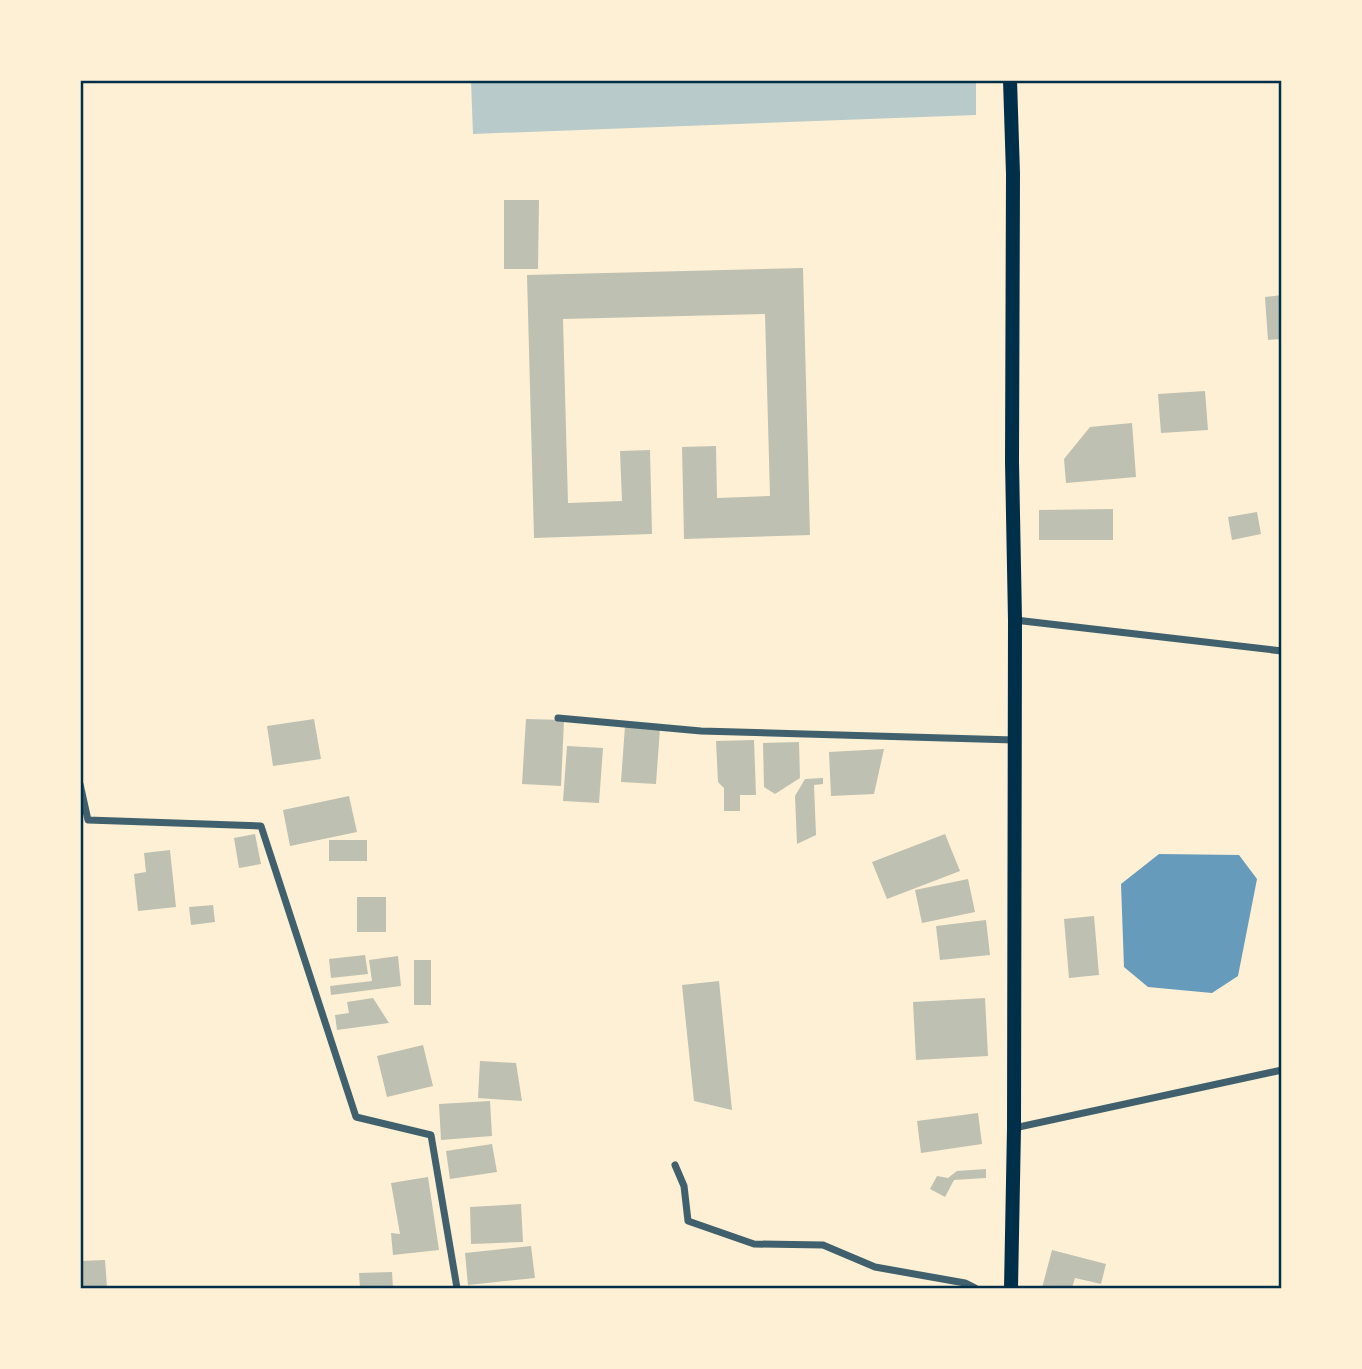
<svg xmlns="http://www.w3.org/2000/svg" width="1362" height="1369" viewBox="0 0 1362 1369" font-family="'Public Sans',sans-serif">
<style>
.green{fill:#b9caca}
.water{fill:#669bbc}
.building{fill:#bec0b2}
.lines{fill:none;stroke-linecap:round;stroke-linejoin:round}
.minor{stroke:#3f606c;stroke-width:7}
.secondary{stroke:#003049;stroke-width:14}
.neatline{fill:none;stroke:#003049;stroke-width:2.5}
</style>
<rect width="100%" height="100%" fill="#fdf0d5"/>
<polygon class="green" points="471,81 976,81 976,115 473,134"/>
<polygon class="water" points="1159,854 1239,855 1257,879 1238,976 1212,993 1148,987 1124,967 1121,884"/>
<g class="building">
<polygon points="504,200 539,200 538,269 504,269"/>
<polygon points="803,268 810,535 684,539 682,447 716,446 717,498 770,496 765,314 563,319 568,503 622,501 620,451 650,450 652,534 534,538 527,275"/>
<polygon points="1282,295 1282,339 1268,340 1265,297"/>
<polygon points="1205,391 1208,430 1161,433 1158,394"/>
<polygon points="1132,423 1136,477 1066,483 1064,459 1090,427"/>
<polygon points="1113,509 1113,540 1039,540 1039,510"/>
<polygon points="1257,512 1261,534 1232,540 1228,517"/>
<polygon points="314,719 321,759 273,766 267,726"/>
<polygon points="526,719 564,720 561,786 522,784"/>
<polygon points="625,726 660,728 656,784 621,782"/>
<polygon points="754,740 756,795 740,795 740,811 724,811 724,788 718,782 716,741"/>
<polygon points="799,742 800,778 775,794 764,787 763,743"/>
<polygon points="567,746 603,748 599,803 563,801"/>
<polygon points="884,749 874,794 831,796 829,752"/>
<polygon points="823,778 823,784 814,785 816,835 797,844 795,796 805,779"/>
<polygon points="349,796 357,832 290,846 283,810"/>
<polygon points="255,834 261,864 239,868 234,838"/>
<polygon points="945,834 960,871 887,899 872,862"/>
<rect x="329" y="840" width="38" height="21"/>
<polygon points="170,850 176,907 138,911 134,874 146,872 144,853"/>
<polygon points="968,879 975,912 922,923 915,890"/>
<rect x="357" y="897" width="29" height="35"/>
<polygon points="213,905 215,922 191,925 189,907"/>
<polygon points="1094,916 1099,975 1069,978 1064,919"/>
<polygon points="986,920 990,955 940,960 936,926"/>
<polygon points="365,955 368,974 331,978 329,959"/>
<polygon points="398,956 401,986 331,995 330,986 372,981 369,960"/>
<rect x="414" y="960" width="17" height="45"/>
<polygon points="719,981 732,1110 694,1101 682,985"/>
<polygon points="373,998 389,1023 337,1030 335,1015 349,1013 347,1002"/>
<polygon points="985,998 988,1056 916,1060 913,1002"/>
<polygon points="423,1045 433,1086 387,1097 377,1056"/>
<polygon points="480,1061 516,1063 522,1101 478,1098"/>
<polygon points="490,1101 492,1136 441,1140 439,1104"/>
<polygon points="978,1113 982,1144 921,1153 917,1121"/>
<polygon points="492,1144 497,1172 450,1179 446,1151"/>
<polygon points="986,1169 986,1178 954,1180 945,1197 930,1189 937,1176 948,1178 957,1171"/>
<polygon points="428,1177 439,1250 393,1255 391,1233 400,1234 391,1183"/>
<polygon points="521,1204 523,1242 471,1244 470,1207"/>
<polygon points="531,1246 535,1278 468,1285 465,1253"/>
<polygon points="1052,1250 1106,1264 1101,1284 1075,1278 1072,1288 1042,1288"/>
<polygon points="105,1260 107,1287 81,1288 80,1261"/>
<polygon points="392,1272 393,1288 360,1288 359,1273"/>
</g>
<g class="lines">
<g class="minor">
<polyline points="1015,620 1282,651"/>
<polyline points="558,718 701,731 1014,740"/>
<polyline points="80,784 88,820 261,826 356,1117 431,1135 457,1288"/>
<polyline points="1014,1128 1282,1070"/>
<polyline points="675,1165 684,1186 688,1221 754,1244 823,1245 875,1267 965,1283 975,1288"/>
</g>
<polyline class="secondary" points="1010,80 1013,174 1012,462 1015,620 1014,1128 1011,1288"/>
</g>
<rect width="1362" height="1369" fill="none" stroke="#fdf0d5" stroke-width="164"/>
<rect x="82" y="82" width="1198" height="1205" class="neatline"/>
</svg>
